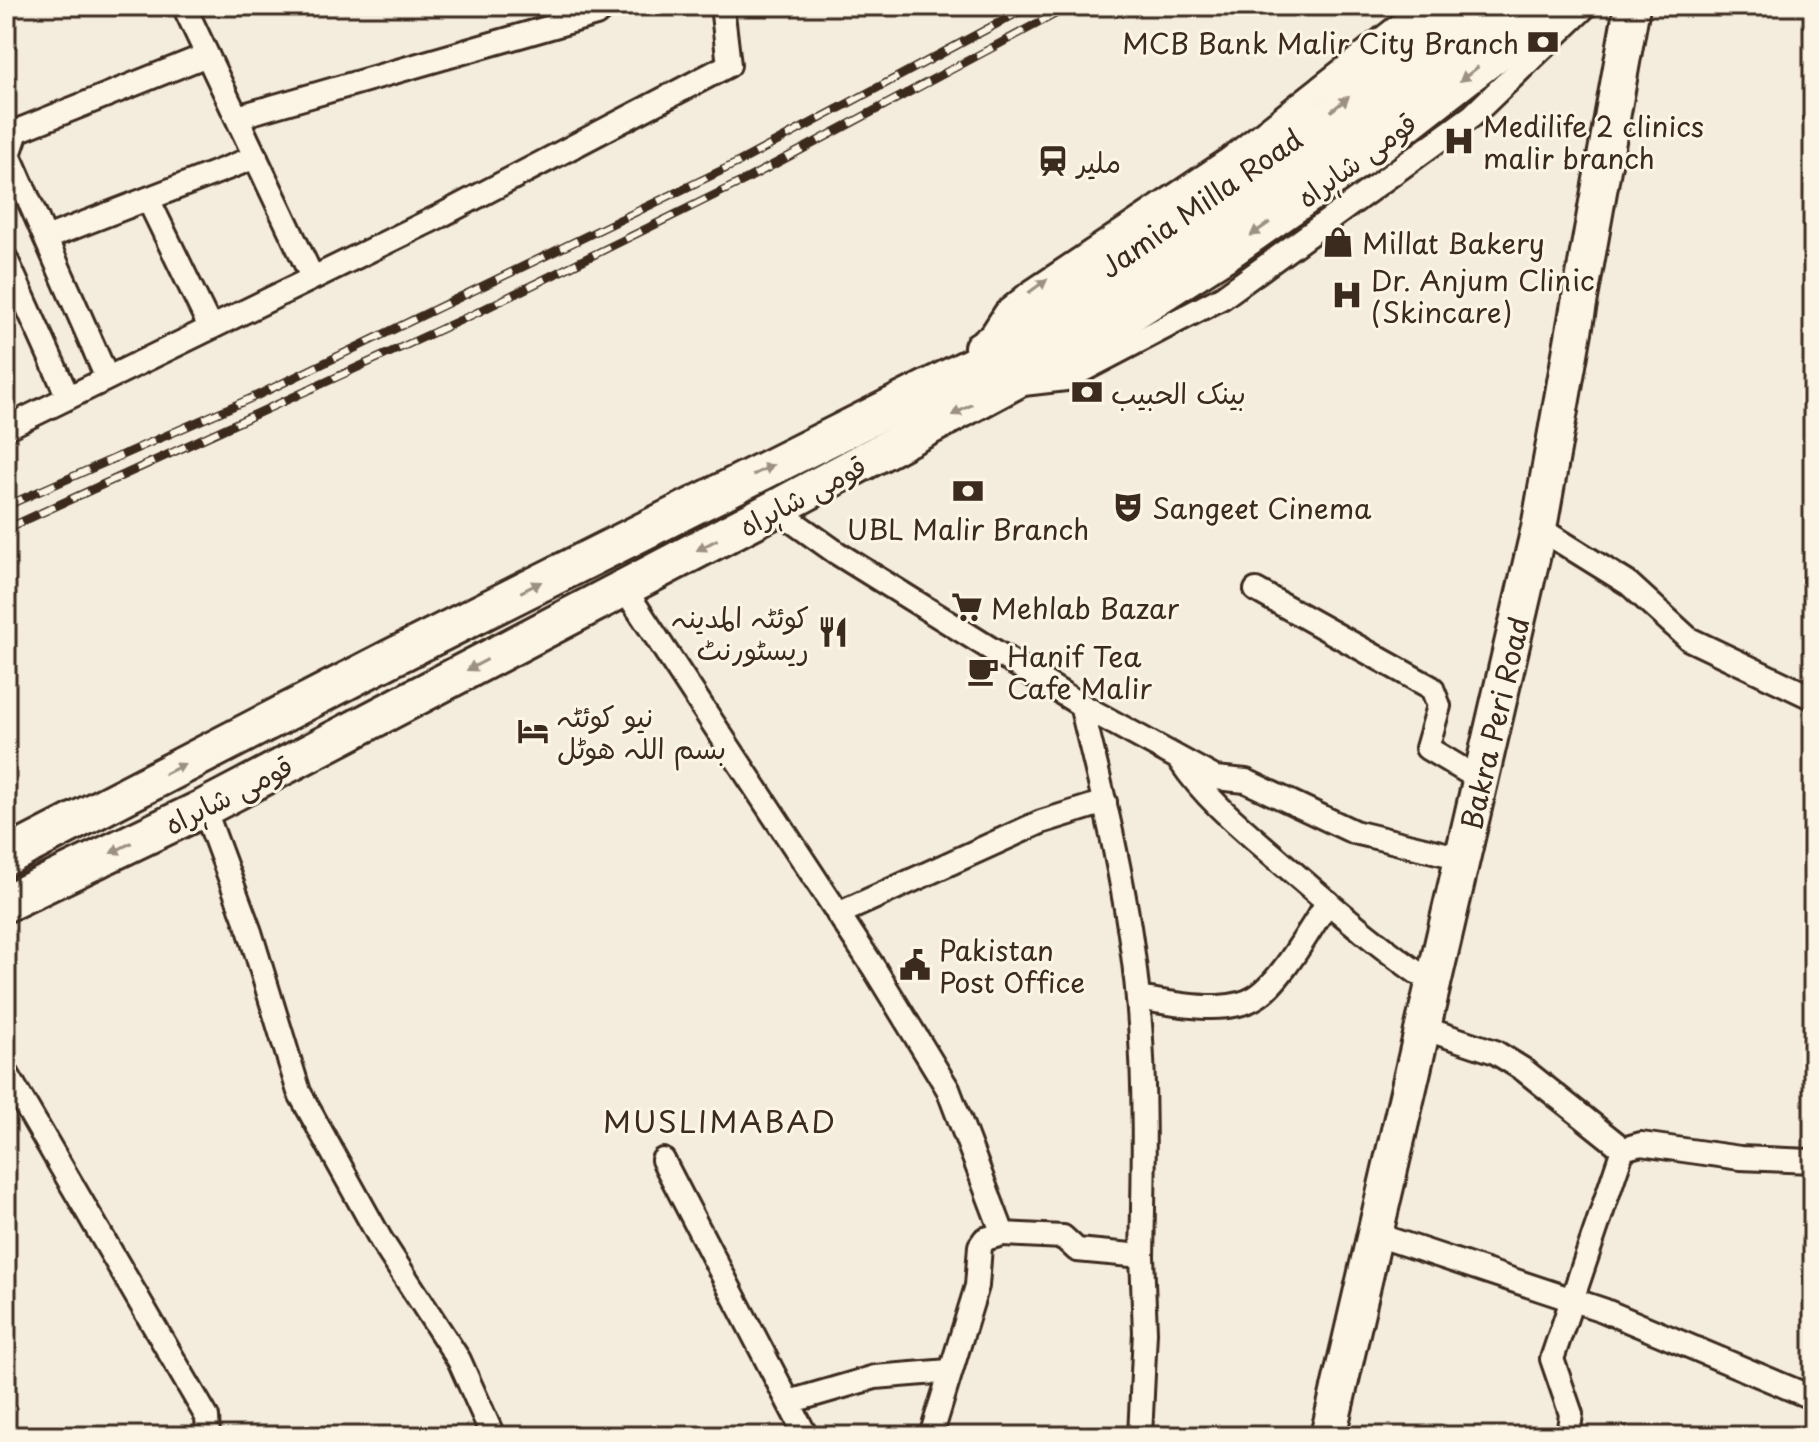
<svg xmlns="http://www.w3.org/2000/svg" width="1819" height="1442" viewBox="0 0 1819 1442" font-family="'Playpen Sans','Playpen Sans Arabic',sans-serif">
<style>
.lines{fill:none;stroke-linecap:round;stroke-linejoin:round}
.minor-casing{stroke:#3b2a1e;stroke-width:28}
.secondary-casing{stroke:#3b2a1e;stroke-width:36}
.primary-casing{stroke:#3b2a1e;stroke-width:40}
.trunk-casing{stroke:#3b2a1e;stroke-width:42}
.minor{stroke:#fcf5e5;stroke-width:22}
.secondary{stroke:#fcf5e5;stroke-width:30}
.primary{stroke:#fcf5e5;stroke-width:34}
.trunk{stroke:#fcf5e5;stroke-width:36}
.rail-casing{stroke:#3b2a1e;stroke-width:9}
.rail{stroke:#fcf5e5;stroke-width:6;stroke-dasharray:18;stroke-linecap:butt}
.oneway{fill:#9c9082}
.labels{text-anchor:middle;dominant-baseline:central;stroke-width:6;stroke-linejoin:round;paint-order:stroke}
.poi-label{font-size:28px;fill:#3b2a1e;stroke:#fcf5e5;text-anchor:start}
.street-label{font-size:28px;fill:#3b2a1e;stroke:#fcf5e5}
.neighbourhood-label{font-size:30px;letter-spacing:2px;fill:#3b2a1e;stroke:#fcf5e5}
</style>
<rect width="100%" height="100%" fill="#f4eddd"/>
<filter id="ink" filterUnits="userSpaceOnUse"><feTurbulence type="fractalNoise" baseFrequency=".0125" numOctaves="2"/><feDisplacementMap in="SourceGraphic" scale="16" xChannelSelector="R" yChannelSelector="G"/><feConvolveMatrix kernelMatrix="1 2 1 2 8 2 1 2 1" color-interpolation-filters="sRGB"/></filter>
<g filter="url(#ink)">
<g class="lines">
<defs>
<g id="minor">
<polyline points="184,6 312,277"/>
<polyline points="237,117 596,14 605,6"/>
<polyline points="148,199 210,327"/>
<polyline points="46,238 256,157"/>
<polyline points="6,259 68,397"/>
<polyline points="989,338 1006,312 1028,294 1228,160 1424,6"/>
<polyline points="107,378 9,155 17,131 207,55"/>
<polyline points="1023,384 1066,379 1223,297 1472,116 1586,6"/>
<polyline points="6,428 440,216 729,65 722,6"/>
<polyline points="1539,528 1629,584 1689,639 1809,696"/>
<path d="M624,588l250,380 74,121 55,145 60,3 14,13 65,6c2,-86 4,-171 -4,-257 -9,-100 -33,-197 -57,-294l-244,-152 -62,-44"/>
<polyline points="1256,590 1432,688 1439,706 1427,748 1481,780"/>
<polyline points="1081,705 1215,778 1246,781 1354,832 1462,858"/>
<path d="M1181,762c27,40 65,69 100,100 49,42 96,84 150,120"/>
<polyline points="204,808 250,932 299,1092 381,1240 459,1360 493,1436"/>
<polyline points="838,914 1041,822 1105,802"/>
<path d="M1138,998c32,5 88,18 118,-1 26,-16 54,-69 72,-95"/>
<polyline points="1420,1027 1495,1052 1524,1070 1623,1149"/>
<polyline points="6,1072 207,1417 208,1436"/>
<polyline points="663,1160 806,1436"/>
<polyline points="1374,1234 1603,1310 1813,1398"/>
<polyline points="789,1402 875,1377 949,1371"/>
<polyline points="931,1436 977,1286 980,1246 985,1239 1003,1234"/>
<polyline points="1140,1436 1145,1332 1142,1256"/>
<polyline points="1568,1436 1571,1414 1552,1359 1623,1149 1641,1144 1740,1158 1812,1161"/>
</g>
<g id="secondary">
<path id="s1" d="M980,347l132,-84 216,-149 133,-108"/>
</g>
<g id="primary">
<path id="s2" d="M1328,1436l211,-908 93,-522"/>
</g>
<g id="trunk">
<polyline points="6,857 391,658 1068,318 1219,225 1361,124 1511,6"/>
<polyline points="6,903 204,808 775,509 1079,346 1229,250 1373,149 1518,36 1549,6"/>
</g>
</defs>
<use href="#minor" class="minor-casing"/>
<use href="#secondary" class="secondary-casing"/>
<use href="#primary" class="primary-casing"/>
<use href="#trunk" class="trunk-casing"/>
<use href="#minor" class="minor"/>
<use href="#secondary" class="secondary"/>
<use href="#primary" class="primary"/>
<use href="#trunk" class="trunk"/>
<defs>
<g id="rail">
<polyline points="6,506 256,396 735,164 1030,6"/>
<polyline points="6,529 476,313 743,181 1070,6"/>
</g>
</defs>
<use href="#rail" class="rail-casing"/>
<use href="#rail" class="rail"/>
</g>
<defs><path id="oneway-solid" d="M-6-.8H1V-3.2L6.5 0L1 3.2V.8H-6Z" transform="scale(2)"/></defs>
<g class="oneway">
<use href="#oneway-solid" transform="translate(1469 74) rotate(142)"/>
<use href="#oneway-solid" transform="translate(1340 104) rotate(-39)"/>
<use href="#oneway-solid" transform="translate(1260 229) rotate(145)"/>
<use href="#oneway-solid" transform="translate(1038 286) rotate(-36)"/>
<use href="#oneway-solid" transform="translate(962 410) rotate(152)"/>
<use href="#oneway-solid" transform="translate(763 470) rotate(-26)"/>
<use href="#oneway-solid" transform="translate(707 545) rotate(152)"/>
<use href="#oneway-solid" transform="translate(531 587) rotate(-27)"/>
<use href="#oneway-solid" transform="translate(477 665) rotate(152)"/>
<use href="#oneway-solid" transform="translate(175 769) rotate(-27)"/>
<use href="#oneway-solid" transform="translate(121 848) rotate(154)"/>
</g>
</g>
<defs>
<symbol id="bank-bare" viewBox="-9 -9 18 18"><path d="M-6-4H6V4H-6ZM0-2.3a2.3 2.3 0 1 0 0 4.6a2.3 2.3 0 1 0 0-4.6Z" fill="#3b2a1e" stroke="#fcf5e5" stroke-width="2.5" paint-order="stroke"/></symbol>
<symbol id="hospital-bare" viewBox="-9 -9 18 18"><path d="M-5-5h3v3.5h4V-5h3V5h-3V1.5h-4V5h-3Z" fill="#3b2a1e" stroke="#fcf5e5" stroke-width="2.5" paint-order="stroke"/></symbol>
<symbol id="station-bare" viewBox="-9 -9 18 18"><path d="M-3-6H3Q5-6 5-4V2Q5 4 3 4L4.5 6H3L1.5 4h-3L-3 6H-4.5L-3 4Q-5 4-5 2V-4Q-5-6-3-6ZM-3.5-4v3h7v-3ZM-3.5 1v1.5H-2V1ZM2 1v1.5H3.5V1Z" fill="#3b2a1e" stroke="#fcf5e5" stroke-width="2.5" paint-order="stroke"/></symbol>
<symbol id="shop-bare" viewBox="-9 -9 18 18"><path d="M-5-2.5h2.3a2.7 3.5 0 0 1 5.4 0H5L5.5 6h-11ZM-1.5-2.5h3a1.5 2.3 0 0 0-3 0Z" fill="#3b2a1e" stroke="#fcf5e5" stroke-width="2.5" paint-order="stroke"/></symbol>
<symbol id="theatre-bare" viewBox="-9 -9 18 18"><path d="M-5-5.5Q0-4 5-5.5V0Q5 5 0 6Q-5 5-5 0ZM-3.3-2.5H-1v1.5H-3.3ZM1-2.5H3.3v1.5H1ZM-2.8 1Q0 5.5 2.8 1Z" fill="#3b2a1e" stroke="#fcf5e5" stroke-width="2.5" paint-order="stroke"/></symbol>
<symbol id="supermarket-bare" viewBox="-9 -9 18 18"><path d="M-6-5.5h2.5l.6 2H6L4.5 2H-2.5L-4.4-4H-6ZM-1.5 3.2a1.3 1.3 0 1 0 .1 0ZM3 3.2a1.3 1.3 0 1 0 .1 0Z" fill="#3b2a1e" stroke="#fcf5e5" stroke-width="2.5" paint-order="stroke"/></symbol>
<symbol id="restaurant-bare" viewBox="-9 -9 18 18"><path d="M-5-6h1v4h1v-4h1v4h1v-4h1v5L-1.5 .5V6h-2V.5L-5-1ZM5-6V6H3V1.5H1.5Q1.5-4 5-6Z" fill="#3b2a1e" stroke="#fcf5e5" stroke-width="2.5" paint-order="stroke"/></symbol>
<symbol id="cafe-bare" viewBox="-9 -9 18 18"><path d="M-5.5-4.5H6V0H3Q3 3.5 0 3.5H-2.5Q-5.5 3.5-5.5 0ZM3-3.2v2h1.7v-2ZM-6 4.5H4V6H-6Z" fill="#3b2a1e" stroke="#fcf5e5" stroke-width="2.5" paint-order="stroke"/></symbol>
<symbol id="hotel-bare" viewBox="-9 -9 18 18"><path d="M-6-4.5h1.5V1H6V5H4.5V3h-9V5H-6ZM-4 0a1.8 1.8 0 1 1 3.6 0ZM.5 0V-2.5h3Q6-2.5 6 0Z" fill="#3b2a1e" stroke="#fcf5e5" stroke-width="2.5" paint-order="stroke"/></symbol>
<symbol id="civic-bare" viewBox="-9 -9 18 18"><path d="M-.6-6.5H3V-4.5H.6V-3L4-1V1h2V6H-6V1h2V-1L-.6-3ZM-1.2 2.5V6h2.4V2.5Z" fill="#3b2a1e" stroke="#fcf5e5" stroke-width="2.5" paint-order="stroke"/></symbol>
</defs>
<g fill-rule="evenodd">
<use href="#bank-bare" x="1521" y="20" width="44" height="44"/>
<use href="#hospital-bare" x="1437" y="119" width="44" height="44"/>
<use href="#station-bare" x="1031" y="139" width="44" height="44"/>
<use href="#shop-bare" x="1316" y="220" width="44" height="44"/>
<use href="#hospital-bare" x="1325" y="273" width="44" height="44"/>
<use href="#bank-bare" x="1065" y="370" width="44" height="44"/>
<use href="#bank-bare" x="946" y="469" width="44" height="44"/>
<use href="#theatre-bare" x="1106" y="485" width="44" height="44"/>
<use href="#supermarket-bare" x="945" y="585" width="44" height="44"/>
<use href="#restaurant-bare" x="811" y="610" width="44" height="44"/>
<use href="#cafe-bare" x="961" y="649" width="44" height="44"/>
<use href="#hotel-bare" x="511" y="709" width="44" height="44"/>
<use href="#civic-bare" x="893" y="943" width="44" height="44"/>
</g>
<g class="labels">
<g class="poi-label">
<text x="1519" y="42" text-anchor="end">MCB Bank Malir City Branch</text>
<text x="1483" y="125">Medilife 2 clinics<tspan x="1483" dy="32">malir branch</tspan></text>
<text x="1077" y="161">ملیر</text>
<text x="1362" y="242">Millat Bakery</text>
<text x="1371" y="279">Dr. Anjum Clinic<tspan x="1371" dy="32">(Skincare)</tspan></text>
<text x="1111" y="392">بينک الحبيب</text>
<text x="1152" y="507">Sangeet Cinema</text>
<text x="968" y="528" text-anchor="middle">UBL Malir Branch</text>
<text x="991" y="607">Mehlab Bazar</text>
<text x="809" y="616" text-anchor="end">کوئٹہ المدینہ<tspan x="809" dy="32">ریسٹورنٹ</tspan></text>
<text x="1007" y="655">Hanif Tea<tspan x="1007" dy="32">Cafe Malir</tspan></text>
<text x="557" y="715">نیو کوئٹہ<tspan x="557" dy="32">بسم اللہ ھوٹل</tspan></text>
<text x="939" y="949">Pakistan<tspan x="939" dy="32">Post Office</tspan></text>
</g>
<g class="street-label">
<text transform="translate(1356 159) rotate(-36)">قومی شاہراہ</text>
<text stroke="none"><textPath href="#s1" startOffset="264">Jamia Milla Road</textPath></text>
<text transform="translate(802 495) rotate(-28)">قومی شاہراہ</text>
<text stroke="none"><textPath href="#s2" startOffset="732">Bakra Peri Road</textPath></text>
<text transform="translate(228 794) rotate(-27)">قومی شاہراہ</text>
</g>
<g class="neighbourhood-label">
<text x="720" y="1120">MUSLIMABAD</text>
</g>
</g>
<rect width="1819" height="1442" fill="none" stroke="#fcf5e5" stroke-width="32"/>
<rect x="16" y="16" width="1787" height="1410" fill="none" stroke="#3b2a1e" stroke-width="3" filter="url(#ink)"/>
</svg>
